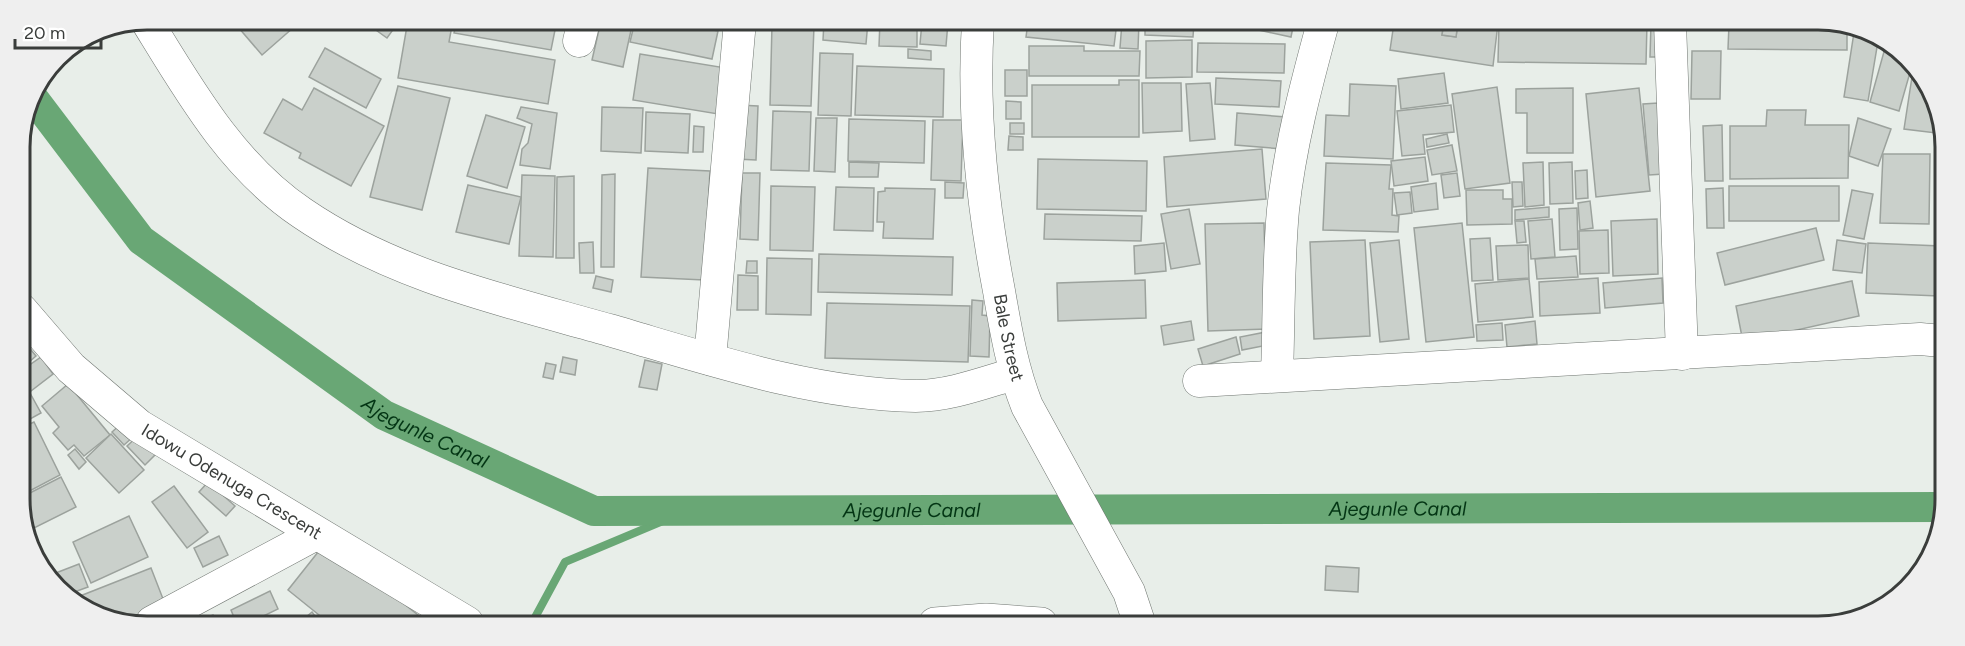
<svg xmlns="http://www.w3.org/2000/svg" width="1965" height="646" viewBox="0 0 1965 646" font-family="Figtree,sans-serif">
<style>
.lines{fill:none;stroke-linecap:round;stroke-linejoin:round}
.stream{stroke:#69a775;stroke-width:8}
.canal{stroke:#69a775;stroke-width:30}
.building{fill:#cad0cb;stroke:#9ca29d;stroke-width:1.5}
.minor-casing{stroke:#6f7570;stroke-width:33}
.tertiary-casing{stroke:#6f7570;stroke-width:34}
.minor{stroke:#fff;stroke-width:32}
.tertiary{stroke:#fff;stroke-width:33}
.labels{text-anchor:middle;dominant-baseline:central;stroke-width:6;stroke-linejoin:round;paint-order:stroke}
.street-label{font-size:18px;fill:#3a3d3b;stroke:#fff}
.water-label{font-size:20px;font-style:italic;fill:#033514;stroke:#fff}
.rim{fill:none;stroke:#3a3d3b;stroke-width:3}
</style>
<rect width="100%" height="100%" fill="#e8eee9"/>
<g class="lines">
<polyline class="stream" points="532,623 565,562 689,510"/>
<path class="canal" id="s1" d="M31,95l110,145 243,175 210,96 1347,-4"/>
</g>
<g class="building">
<polygon points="232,20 302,20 262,55"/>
<polygon points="362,20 400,20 387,38"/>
<polygon points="408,20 453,20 449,42 555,60 548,104 398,78"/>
<polygon points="457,20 529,20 556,25 551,50 454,33"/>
<polygon points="601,21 633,21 623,67 592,60"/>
<polygon points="635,21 668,21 718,31 712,59 630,42"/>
<polygon points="699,21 728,21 727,27 698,24"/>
<polygon points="824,21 868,21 866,44 823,40"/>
<polygon points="880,21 917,22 917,47 879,46"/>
<polygon points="922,22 948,22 946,46 920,44"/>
<polygon points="1028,22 1117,22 1114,46 1026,37"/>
<polygon points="1122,22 1139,22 1138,49 1120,48"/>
<polygon points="1145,22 1194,22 1193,37 1145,35"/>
<polygon points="1222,22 1294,22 1291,37"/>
<polygon points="1394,23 1444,23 1442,35 1456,37 1458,23 1498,23 1493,66 1390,50"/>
<polygon points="1444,23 1458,23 1456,37 1442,35"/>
<polygon points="1499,23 1647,23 1646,64 1498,62"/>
<polygon points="1651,23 1663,23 1662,57 1650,57"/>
<polygon points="1729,24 1847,24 1847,50 1728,49"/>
<polygon points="772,25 814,26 811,106 770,105"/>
<polygon points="1855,26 1878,41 1868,101 1844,97"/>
<polygon points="1192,40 1192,77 1146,78 1146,41"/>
<polygon points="1198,43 1285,44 1284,73 1197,72"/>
<polygon points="1029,46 1084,46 1084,51 1140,51 1139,76 1029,76"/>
<polygon points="325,48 381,79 366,108 309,77"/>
<polygon points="1885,48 1913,62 1899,111 1870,102"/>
<polygon points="908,49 931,51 931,60 908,58"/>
<polygon points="1692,51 1721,51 1720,99 1691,99"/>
<polygon points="820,53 853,54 851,116 818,115"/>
<polygon points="640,54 726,68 718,114 633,100"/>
<polygon points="1914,64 1937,111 1936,133 1904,129"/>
<polygon points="857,66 944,69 943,117 855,115"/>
<rect x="1005" y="70" width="22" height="26"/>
<polygon points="1444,73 1448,103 1401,109 1398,79"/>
<polygon points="1216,78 1281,81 1279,107 1215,104"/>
<polygon points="1119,80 1139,80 1139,137 1032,137 1032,85 1119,85"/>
<polygon points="1142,83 1181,83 1182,131 1143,133"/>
<polygon points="1210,83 1215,139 1190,141 1186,84"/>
<polygon points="1350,84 1396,86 1393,159 1324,156 1326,115 1349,116"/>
<polygon points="398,86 450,98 422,210 370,197"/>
<polygon points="1497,87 1510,183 1465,189 1452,94"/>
<polygon points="314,88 384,126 351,186 299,158 301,153 264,133 283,99 302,110"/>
<polygon points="1573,88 1573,153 1527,153 1527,113 1516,113 1516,89"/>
<polygon points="1639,88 1650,191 1596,197 1586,94"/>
<polygon points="1006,101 1021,102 1021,119 1006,119"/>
<polygon points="1658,103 1664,174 1649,175 1643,104"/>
<polygon points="738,105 758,106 756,160 736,159"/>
<polygon points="1451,105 1454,132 1423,135 1425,154 1402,156 1397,111"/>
<polygon points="521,107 557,113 550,169 520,165 522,149 528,143 532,124 517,118"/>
<polygon points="602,107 643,108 641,153 601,151"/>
<polygon points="1767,110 1806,110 1805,125 1849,125 1848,178 1730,179 1730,126 1766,126"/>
<polygon points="773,111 811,112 809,171 771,170"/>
<polygon points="646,112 690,114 688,153 645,151"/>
<polygon points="1237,113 1286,117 1283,149 1235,145"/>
<polygon points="486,115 525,127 507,188 467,176"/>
<polygon points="816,118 837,118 835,172 814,171"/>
<polygon points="1858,118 1891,129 1878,166 1849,156"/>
<polygon points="849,119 925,121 924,163 848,161"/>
<polygon points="933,120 963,120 961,181 931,180"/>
<rect x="1010" y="123" width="14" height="11"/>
<polygon points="1722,125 1723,181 1705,181 1703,126"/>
<polygon points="694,126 704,127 703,152 693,152"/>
<polygon points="1447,134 1449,143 1427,147 1426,139"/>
<polygon points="1009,136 1023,137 1023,150 1008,150"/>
<polygon points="1452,145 1457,171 1432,175 1427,150"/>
<polygon points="1262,149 1266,199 1167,207 1164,157"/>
<polygon points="1883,154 1930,154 1929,224 1880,223"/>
<polygon points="1425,157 1428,181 1394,186 1391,161"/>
<polygon points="1038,159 1147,161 1146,211 1037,209"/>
<polygon points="849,162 879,163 878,177 849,177"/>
<polygon points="1543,162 1544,205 1525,207 1523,163"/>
<polygon points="1572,162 1573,203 1550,204 1549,163"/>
<polygon points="1326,163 1391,165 1389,189 1393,189 1392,215 1399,216 1398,232 1323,230"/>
<polygon points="648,168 710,171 704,280 641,277"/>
<polygon points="1587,170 1588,198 1576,199 1575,171"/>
<polygon points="742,173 760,173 758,240 740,239"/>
<polygon points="1457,173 1460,196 1444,198 1441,175"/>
<polygon points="615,174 614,267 601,267 602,175"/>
<polygon points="522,175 555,176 553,257 519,256"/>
<polygon points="574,176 574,258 556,258 557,177"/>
<polygon points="945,182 964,183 963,198 945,198"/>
<polygon points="1512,182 1522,182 1523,206 1513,207"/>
<polygon points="1436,183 1438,209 1414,212 1411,187"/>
<polygon points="468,185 521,197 509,244 456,232"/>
<polygon points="771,186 815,187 813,251 770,250"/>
<rect x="1729" y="186" width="110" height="35"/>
<polygon points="836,187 874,188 873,231 834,230"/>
<polygon points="885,188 935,189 933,239 883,238 884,222 877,222 878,192 885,191"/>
<polygon points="1723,188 1724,228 1707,228 1706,189"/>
<polygon points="1466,190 1503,190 1503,199 1512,199 1512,224 1467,225"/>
<polygon points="1852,190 1873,194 1864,239 1843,235"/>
<polygon points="1410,192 1412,213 1397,215 1394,193"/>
<polygon points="1590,201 1593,228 1580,230 1578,203"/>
<polygon points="1549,207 1549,217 1515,220 1515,210"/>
<polygon points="1577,208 1578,249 1560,250 1559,209"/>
<polygon points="1189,209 1200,264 1171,269 1161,214"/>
<polygon points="1045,214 1142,216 1141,241 1044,239"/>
<polygon points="1552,219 1555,257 1531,259 1528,221"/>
<polygon points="1657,219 1658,274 1613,276 1611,221"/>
<polygon points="1515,221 1524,221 1526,242 1517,243"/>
<polygon points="1264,223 1267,329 1208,331 1205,224"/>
<polygon points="1462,223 1474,337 1426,342 1414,228"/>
<polygon points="1816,228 1824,260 1725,285 1717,253"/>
<polygon points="1608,230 1609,273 1580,274 1579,231"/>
<polygon points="1490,238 1493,280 1472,281 1470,239"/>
<polygon points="1365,240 1370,336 1314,339 1310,242"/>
<polygon points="1399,240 1409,339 1380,342 1370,243"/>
<polygon points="1837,240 1866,244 1862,273 1833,270"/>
<polygon points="593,242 594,273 580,273 579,243"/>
<polygon points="1164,243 1166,271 1135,274 1134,246"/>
<polygon points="1868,243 1941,246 1939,296 1866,293"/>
<polygon points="1528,245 1529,278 1498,280 1496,246"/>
<polygon points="819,254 953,257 952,295 818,292"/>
<polygon points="1576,256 1578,277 1537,279 1535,259"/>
<polygon points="767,258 812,259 811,315 766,314"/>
<polygon points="747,261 757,261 757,273 746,273"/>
<polygon points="738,275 758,276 758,310 737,310"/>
<polygon points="596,276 613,280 611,292 593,288"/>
<polygon points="1598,278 1600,313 1540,316 1539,282"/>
<polygon points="1662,278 1663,303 1605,308 1603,283"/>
<polygon points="1529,279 1533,317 1478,322 1475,284"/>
<polygon points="1145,280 1146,318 1058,321 1057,283"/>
<polygon points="1852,281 1859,316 1743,342 1736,306"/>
<polygon points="972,300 983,301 982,315 990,316 989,357 970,356"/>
<polygon points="827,303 970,306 968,362 825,358"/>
<polygon points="1191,321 1194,340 1164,345 1161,326"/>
<polygon points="1535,321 1537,344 1507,347 1505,325"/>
<polygon points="1502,323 1503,340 1477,341 1476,325"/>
<polygon points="1266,332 1268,345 1242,350 1240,337"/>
<polygon points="1236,337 1240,354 1203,366 1198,349"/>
<polygon points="21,338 36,356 21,369"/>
<polygon points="41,357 53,374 31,391 21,377 21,371"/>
<polygon points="563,357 577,360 575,375 560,372"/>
<polygon points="645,360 662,364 657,390 639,387"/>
<polygon points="546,363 556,365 553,379 543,377"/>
<polygon points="25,384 41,413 21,424 21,386"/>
<polygon points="68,384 110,435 84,456 74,445 68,450 53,433 59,427 42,406"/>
<polygon points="34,422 60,475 22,495 21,428"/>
<polygon points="122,423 134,436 124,445 112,432"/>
<polygon points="111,434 144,470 119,493 86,458"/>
<polygon points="138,436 156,454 145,465 127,446"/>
<polygon points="75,449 86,462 79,469 68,455"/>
<polygon points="61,477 76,507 26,532 22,523 22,497"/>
<polygon points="208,482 235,506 226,516 199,492"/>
<polygon points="174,486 208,532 187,548 152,502"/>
<polygon points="129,516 148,557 91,583 73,542"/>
<polygon points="219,536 228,555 203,567 194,548"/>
<polygon points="326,542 423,619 421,623 329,623 288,590"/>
<polygon points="79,564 88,587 69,594 51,583 48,576"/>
<polygon points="1326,566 1359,568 1358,592 1325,590"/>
<polygon points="151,568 165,604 119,622 114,622 75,598"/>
<polygon points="270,591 278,609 251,622 236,622 231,610"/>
<polygon points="312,612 320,623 299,623"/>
<polygon points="213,615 215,622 198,622 198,621"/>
</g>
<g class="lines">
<defs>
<g id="minor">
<path d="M146,20c43,70 86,146 156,193 92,63 201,87 307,117 100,29 202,64 307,66 33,0 67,-13 98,-22"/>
<path id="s2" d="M978,22c-6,90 4,180 21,269 7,40 13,77 28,115l102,186 11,33"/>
<polyline points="1670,23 1682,354"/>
<polyline points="579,41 584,21"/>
<polyline points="710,359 740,21"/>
<path d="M1277,375c2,-55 1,-111 6,-165 7,-64 23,-125 40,-187"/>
<polyline points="1199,381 1920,339 1942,341"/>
<polyline points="152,622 316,534"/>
</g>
<g id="tertiary">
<path id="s3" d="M21,310l50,58 68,58 328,197"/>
<polyline points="935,624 986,620 1041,624"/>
</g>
</defs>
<use href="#minor" class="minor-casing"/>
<use href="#tertiary" class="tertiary-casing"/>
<use href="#minor" class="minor"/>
<use href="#tertiary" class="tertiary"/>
</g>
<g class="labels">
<g class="street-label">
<text stroke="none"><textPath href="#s2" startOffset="318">Bale Street</textPath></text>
<text stroke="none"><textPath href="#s3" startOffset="274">Idowu Odenuga Crescent</textPath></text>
</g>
<g class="water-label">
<text stroke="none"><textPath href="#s1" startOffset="526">Ajegunle Canal</textPath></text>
<text stroke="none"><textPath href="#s1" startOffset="1516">Ajegunle Canal</textPath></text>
<text stroke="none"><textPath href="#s1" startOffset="1030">Ajegunle Canal</textPath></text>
</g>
</g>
<path d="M0 0H1965V646H0ZM147 30H1818A117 117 0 0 1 1935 147V499A117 117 0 0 1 1818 616H147A117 117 0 0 1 30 499V147A117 117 0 0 1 147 30Z" fill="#efefef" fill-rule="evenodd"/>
<path class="rim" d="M147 30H1818A117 117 0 0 1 1935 147V499A117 117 0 0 1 1818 616H147A117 117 0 0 1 30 499V147A117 117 0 0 1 147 30Z"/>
<path d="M15 39v9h86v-9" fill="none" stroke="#3a3d3b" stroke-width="3"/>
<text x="24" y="39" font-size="18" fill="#3a3d3b" stroke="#ffffff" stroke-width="4.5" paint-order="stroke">20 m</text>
</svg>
